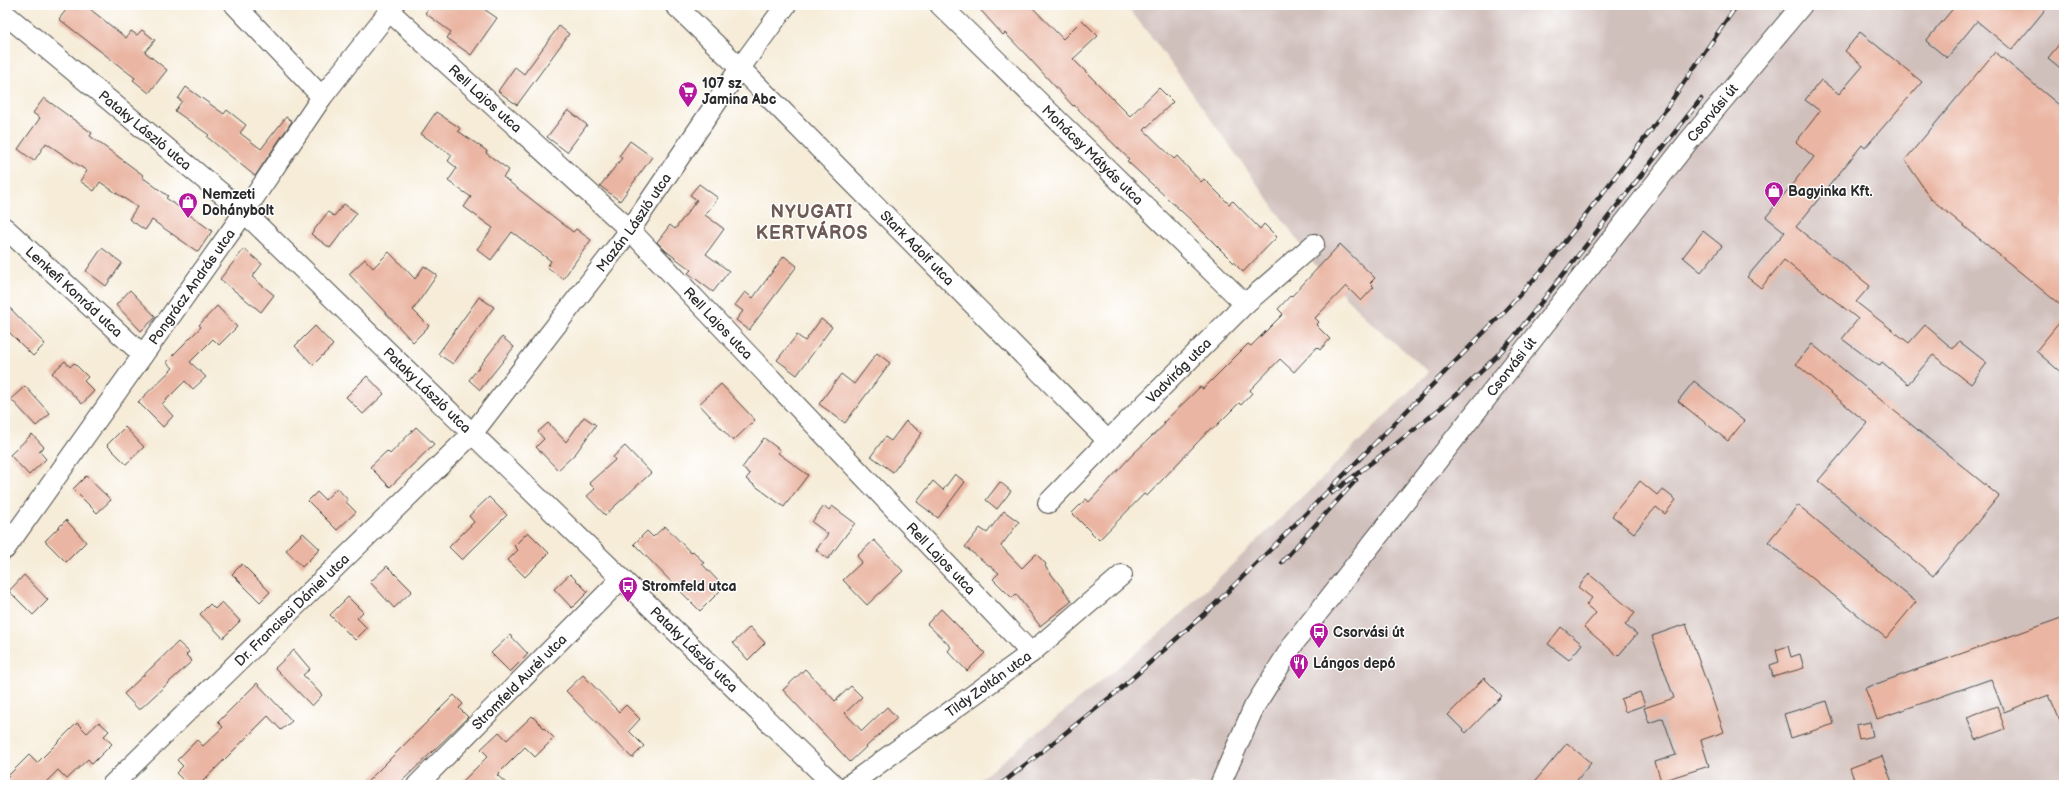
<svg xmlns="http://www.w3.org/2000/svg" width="2069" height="790" viewBox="0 0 2069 790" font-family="'Balsamiq Sans',sans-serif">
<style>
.industrial{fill:#d0c0bc}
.building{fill:#eab5a2}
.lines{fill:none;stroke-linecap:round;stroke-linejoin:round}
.minor-casing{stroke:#494845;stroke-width:22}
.minor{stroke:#fff;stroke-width:20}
.rail-casing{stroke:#2b2b2b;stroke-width:4.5}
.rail{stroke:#fff;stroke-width:3;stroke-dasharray:9;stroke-linecap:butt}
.labels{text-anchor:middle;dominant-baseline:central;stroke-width:3;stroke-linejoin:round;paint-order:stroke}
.poi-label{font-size:14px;font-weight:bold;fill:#2b2b2b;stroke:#fff;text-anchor:start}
.street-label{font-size:14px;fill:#2b2b2b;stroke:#fff}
.district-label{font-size:18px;font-weight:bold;letter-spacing:1px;fill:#6e5b55;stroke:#fff}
</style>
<rect width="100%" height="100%" fill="#fff"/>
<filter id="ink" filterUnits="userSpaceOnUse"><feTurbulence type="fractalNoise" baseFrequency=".025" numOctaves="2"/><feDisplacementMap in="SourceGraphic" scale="8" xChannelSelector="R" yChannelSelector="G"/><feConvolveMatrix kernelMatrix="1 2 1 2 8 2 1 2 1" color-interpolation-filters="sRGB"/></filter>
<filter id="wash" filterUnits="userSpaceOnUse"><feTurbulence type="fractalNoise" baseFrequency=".012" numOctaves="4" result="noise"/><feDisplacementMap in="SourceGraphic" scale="16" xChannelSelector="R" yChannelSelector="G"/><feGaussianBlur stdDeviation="0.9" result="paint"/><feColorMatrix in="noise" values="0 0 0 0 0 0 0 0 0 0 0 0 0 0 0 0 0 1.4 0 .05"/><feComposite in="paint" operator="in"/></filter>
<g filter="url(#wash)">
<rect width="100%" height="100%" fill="#f6ecd8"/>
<polygon class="industrial" points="1126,5 2064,5 2064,785 973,785 1165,629 1308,492 1429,372 1368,320 1316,266 1156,43"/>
<g id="blocks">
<g class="building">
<polygon points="70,5 85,5 126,38 131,31 137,35 142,30 155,40 145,52 167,70 149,93 133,80 135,78 59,19"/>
<polygon points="431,5 478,5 497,18 471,55 447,38 451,32 425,13"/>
<polygon points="976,5 1030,5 1063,39 1082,20 1098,36 1073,59 1130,116 1159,88 1173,102 1144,130 1174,159 1177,156 1201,182 1204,179 1229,204 1233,201 1260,229 1264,224 1277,237 1243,272 1192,221 1127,161 1129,159 1074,105 1073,106 1029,58 1005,33 1003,35"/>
<polygon points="1956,5 2049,5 2012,50 1977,21 1947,58 1926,41"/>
<polygon points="559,26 569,34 517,105 498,91 515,67 524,74"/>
<polygon points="1860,32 1922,82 1865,148 1862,145 1796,227 1870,286 1856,302 1909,343 1925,325 1953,349 1959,341 1987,363 1971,384 1933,355 1908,384 1882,362 1879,366 1842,339 1858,319 1784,260 1761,288 1747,277 1785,232 1766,217 1814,157 1796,142 1820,111 1805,100 1821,80 1839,94 1863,66 1845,51"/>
<polygon points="2064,38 2064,71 2048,58"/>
<polygon points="1995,52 2064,109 2064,308 1931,199 1905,160"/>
<polygon points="186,87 224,114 227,110 246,125 240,133 261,149 286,117 292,121 255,176 207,137 209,135 175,111 182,101 178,99"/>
<polygon points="44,98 92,133 90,136 143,175 142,177 168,196 166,198 212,231 198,252 152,220 145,230 129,219 137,207 100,182 94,191 80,181 87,171 46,143 34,161 18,149 40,118 33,113"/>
<polygon points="568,110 587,125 567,152 547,137"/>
<polygon points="436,112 460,128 458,131 487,151 486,153 509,170 503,177 573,232 576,229 591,240 563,279 547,267 551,261 512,232 491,260 477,249 493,228 464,207 471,197 448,181 457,168 448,161 452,155 421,134"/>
<polygon points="630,141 652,157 620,201 600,186 622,158 619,156"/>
<polygon points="699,184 718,198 705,215 724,229 706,254 729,271 713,292 688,273 691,270 666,251 657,242 670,225 675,229 697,200 690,195"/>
<polygon points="344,204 357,213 330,248 311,234 328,212 334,216"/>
<polygon points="1703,231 1722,246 1701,272 1683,257"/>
<polygon points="1340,244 1375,278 1370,283 1374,287 1361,301 1346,286 1315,318 1319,322 1316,325 1330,339 1320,350 1317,347 1294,372 1280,359 1250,390 1252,393 1241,405 1239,403 1213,429 1211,428 1147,496 1144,494 1099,540 1072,513 1086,499 1089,502 1133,454 1165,424 1163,423 1200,387 1203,389 1248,344 1251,346 1283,314 1278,309 1291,295 1292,296"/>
<polygon points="102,248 122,263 106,286 86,271"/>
<polygon points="244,249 262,264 252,277 274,295 261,312 220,279"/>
<polygon points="389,252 415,279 424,266 437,275 413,310 429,326 413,342 349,274 365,259 373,268"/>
<polygon points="784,256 797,266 749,330 736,320 743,311 735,305 745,292 753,298"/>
<polygon points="130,290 156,317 141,331 116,305"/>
<polygon points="479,297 494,307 453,364 438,354"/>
<polygon points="5,303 45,344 33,356 5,328"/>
<polygon points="217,306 237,327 219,345 213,339 190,362 206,377 193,389 185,381 162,404 173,416 163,427 138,402 173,368 166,362 201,327 199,325"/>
<polygon points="2064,317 2064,375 2036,351"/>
<polygon points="821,319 832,327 797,375 777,360 797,335 805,341"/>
<polygon points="315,326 333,345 313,365 295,346"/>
<polygon points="502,337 514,347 480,390 469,380"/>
<polygon points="1812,344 1999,496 1933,576 1818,481 1867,423 1796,364"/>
<polygon points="877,353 890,363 845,423 819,404 841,374 854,384"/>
<polygon points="65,361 70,367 74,363 88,377 84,381 94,391 82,404 52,373"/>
<polygon points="367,376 384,394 363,414 346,397"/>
<polygon points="1694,381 1744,421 1728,441 1678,401"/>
<polygon points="721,384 755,420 733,441 699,404"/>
<polygon points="25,386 50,414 36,426 11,399"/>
<polygon points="584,417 596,425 576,453 558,470 536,447 544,439 538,432 548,423 566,442"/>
<polygon points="906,421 922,433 893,472 871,456 885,437 891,441"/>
<polygon points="125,427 144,447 126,464 107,445"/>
<polygon points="416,427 434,444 390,487 370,467 387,451 390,454"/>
<polygon points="32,434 44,447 39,451 46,459 29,475 10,455"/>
<polygon points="764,438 780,450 778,453 808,475 784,507 746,479 750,474 742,468"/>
<polygon points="625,446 651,473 605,515 587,496 595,489 589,483 615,460 613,457"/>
<polygon points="955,474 965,482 938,518 917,502 933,481 943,490"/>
<polygon points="86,476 111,500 97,513 73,489"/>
<polygon points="1640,481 1657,495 1662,489 1676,500 1665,514 1656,507 1634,533 1612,516"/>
<polygon points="1000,482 1011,491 997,509 986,500"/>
<polygon points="337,488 348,500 346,502 356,512 337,530 308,501 317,492 325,500"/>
<polygon points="489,497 507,515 462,560 449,547 474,522 469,516"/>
<polygon points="1798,505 1916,602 1886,638 1768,542"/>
<polygon points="824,506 829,510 832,506 855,523 828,559 816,550 828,534 812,522"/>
<polygon points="1004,511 1019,522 1001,546 1022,568 1036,554 1046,564 1045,566 1072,601 1040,626 1016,594 1012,598 993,579 999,573 965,547 980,528 987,533"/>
<polygon points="66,520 86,542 66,562 45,541"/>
<polygon points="665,526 691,553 693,551 704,563 702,564 724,587 700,611 634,544 647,531 653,537"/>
<polygon points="528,532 549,553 525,577 508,560 518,550 514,546"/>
<polygon points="303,533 320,549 302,567 286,550"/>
<polygon points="874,540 903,571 867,605 843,580 862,562 857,556"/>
<polygon points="242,564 270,592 260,602 232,574"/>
<polygon points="387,566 412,591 394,608 370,582"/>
<polygon points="570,574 588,592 572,608 554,589"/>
<polygon points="1589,574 1635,613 1625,625 1637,634 1618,656 1584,627 1596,613 1586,605 1592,598 1578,587"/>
<polygon points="24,575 48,600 33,615 9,591"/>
<polygon points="348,597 363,612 357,618 367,628 355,640 330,615"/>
<polygon points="222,602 240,621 223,638 200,614 210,604 215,609"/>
<polygon points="941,609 985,653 967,671 948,651 951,647 927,624"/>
<polygon points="2064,617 2064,730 2049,695 2004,712 1991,679 1877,719 1865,688"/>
<polygon points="1686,624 1724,732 1701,740 1709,766 1661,781 1655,762 1676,755 1663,718 1649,723 1644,708 1674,698 1652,636"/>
<polygon points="750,627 765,643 748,660 733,643"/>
<polygon points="1561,627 1582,644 1569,660 1548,644"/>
<polygon points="510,635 528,654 510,672 491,653"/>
<polygon points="178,642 189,652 186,655 192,661 139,710 124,694"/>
<polygon points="1788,646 1791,657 1800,654 1804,668 1773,677 1770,665 1779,662 1776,650"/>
<polygon points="294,650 310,669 303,675 322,695 312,706 275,668"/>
<polygon points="805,669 835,701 851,686 862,697 845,713 862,731 887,707 897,718 850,762 783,690"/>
<polygon points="583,675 619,712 626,705 640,719 629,731 644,746 632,758 566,691"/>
<polygon points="1484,678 1502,696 1466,733 1448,715"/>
<polygon points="257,683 292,721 281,730 268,716 199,785 188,785 176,773 183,766 177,760 197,740 203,746 223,727 218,722"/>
<polygon points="1640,692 1645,705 1625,712 1621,699"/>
<polygon points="454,695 463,704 459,708 468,717 398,785 364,785"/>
<polygon points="1827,701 1834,724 1791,738 1784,714"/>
<polygon points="1997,706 2005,729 1976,740 1967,717"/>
<polygon points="532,716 554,738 535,757 525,747 497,775 508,785 459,785 488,756 481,749 499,732 507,740"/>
<polygon points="99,722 109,731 104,736 112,744 92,764 88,759 67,779 58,770 43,785 5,785 5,779 29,755 37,763 77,723 87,733"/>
<polygon points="1870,722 1873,736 1859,739 1856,725"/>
<polygon points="1567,743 1591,763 1573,785 1532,785"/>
<polygon points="1882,756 1893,785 1856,785 1850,768"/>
</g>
</g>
</g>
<g filter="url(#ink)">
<use href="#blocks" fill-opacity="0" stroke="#494845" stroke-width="1"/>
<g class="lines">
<defs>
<g id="minor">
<polyline points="235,5 322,97"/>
<path id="s1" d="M675,5l65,63 368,373"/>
<path id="s2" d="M940,5l305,299"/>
<path id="s3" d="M389,11l241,219 401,423"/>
<path id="s4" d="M5,14l239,198 590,573"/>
<path id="s5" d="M5,228l138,127"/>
<path id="s6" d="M1048,503l60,-62 137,-137 69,-60"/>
<path id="s7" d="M5,549l229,-322 88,-130 72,-92"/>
<path id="s8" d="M112,785l360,-351 158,-204 110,-162 46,-63"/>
<path id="s9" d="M417,785l204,-206"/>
<path id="s10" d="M849,785l182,-132 91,-78"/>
<path id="s11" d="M1220,785l34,-78 40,-64 393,-500 115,-138"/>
</g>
</defs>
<use href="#minor" class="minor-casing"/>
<use href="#minor" class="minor"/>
<defs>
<g id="rail">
<path d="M1332,493c64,-50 128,-94 182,-156l187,-238"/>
<polyline points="1282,562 1356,480"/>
<polyline points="1000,785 1118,691 1212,607 1273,547 1500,316 1546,266 1652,129 1737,5"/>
</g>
</defs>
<use href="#rail" class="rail-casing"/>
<use href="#rail" class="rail"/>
</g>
</g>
<defs>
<symbol id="supermarket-pin" viewBox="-11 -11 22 30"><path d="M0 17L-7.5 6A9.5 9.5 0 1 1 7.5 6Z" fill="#b5179e" stroke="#fff"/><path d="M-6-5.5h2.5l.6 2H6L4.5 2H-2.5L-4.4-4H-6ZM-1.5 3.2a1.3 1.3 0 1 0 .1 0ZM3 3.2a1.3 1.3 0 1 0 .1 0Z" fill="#fff"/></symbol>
<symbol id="shop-pin" viewBox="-11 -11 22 30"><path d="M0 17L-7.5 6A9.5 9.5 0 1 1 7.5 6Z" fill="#b5179e" stroke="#fff"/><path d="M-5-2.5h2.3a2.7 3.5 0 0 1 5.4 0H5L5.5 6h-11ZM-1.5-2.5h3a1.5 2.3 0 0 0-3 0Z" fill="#fff"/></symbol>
<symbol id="bus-pin" viewBox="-11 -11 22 30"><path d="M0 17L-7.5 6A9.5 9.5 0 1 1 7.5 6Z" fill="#b5179e" stroke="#fff"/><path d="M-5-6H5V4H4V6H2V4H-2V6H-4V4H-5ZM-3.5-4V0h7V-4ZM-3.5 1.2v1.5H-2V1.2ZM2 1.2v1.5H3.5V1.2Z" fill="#fff"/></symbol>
<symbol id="restaurant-pin" viewBox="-11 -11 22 30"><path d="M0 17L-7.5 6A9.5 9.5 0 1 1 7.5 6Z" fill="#b5179e" stroke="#fff"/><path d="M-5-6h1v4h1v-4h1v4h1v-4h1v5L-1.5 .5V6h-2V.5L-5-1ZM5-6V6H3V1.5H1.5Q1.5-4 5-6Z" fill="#fff"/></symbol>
</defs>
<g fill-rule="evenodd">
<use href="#supermarket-pin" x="677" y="80" width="22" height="30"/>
<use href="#shop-pin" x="1763" y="180" width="22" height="30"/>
<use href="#shop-pin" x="177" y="191" width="22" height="30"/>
<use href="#bus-pin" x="617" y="575" width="22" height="30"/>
<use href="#bus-pin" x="1308" y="621" width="22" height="30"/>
<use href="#restaurant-pin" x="1288" y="652" width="22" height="30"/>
</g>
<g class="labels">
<g class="poi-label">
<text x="702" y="83">107 sz<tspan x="702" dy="16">Jamina Abc</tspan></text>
<text x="1788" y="191">Bagyinka Kft.</text>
<text x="202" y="194">Nemzeti<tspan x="202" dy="16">Dohánybolt</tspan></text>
<text x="642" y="586">Stromfeld utca</text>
<text x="1333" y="632">Csorvási út</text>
<text x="1313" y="663">Lángos depó</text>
</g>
<g class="street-label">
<text stroke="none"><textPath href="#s3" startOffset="130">Rell Lajos utca</textPath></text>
<text stroke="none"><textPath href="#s11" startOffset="836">Csorvási út</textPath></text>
<text stroke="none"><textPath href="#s4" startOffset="182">Pataky László utca</textPath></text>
<text stroke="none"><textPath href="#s2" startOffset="214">Mohácsy Mátyás utca</textPath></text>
<text stroke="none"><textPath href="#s8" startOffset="769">Mazán László utca</textPath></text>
<text stroke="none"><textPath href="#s1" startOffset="343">Stark Adolf utca</textPath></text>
<text stroke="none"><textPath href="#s7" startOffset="322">Pongrácz András utca</textPath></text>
<text stroke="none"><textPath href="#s5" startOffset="94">Lenkefi Konrád utca</textPath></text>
<text stroke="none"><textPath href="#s3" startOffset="454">Rell Lajos utca</textPath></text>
<text stroke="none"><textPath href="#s11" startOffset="512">Csorvási út</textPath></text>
<text stroke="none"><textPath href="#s6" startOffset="186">Vadvirág utca</textPath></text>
<text stroke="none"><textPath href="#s4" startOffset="566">Pataky László utca</textPath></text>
<text stroke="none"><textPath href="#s3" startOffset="778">Rell Lajos utca</textPath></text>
<text stroke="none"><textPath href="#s8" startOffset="251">Dr. Francisci Dániel utca</textPath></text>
<text stroke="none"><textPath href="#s4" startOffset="938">Pataky László utca</textPath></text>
<text stroke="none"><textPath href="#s9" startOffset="145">Stromfeld Aurél utca</textPath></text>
<text stroke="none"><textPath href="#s10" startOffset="172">Tildy Zoltán utca</textPath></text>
</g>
<g class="district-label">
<text x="812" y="212">NYUGATI<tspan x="812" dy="21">KERTVÁROS</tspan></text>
</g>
</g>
<rect width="2069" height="790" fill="none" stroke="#fff" stroke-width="20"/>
</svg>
